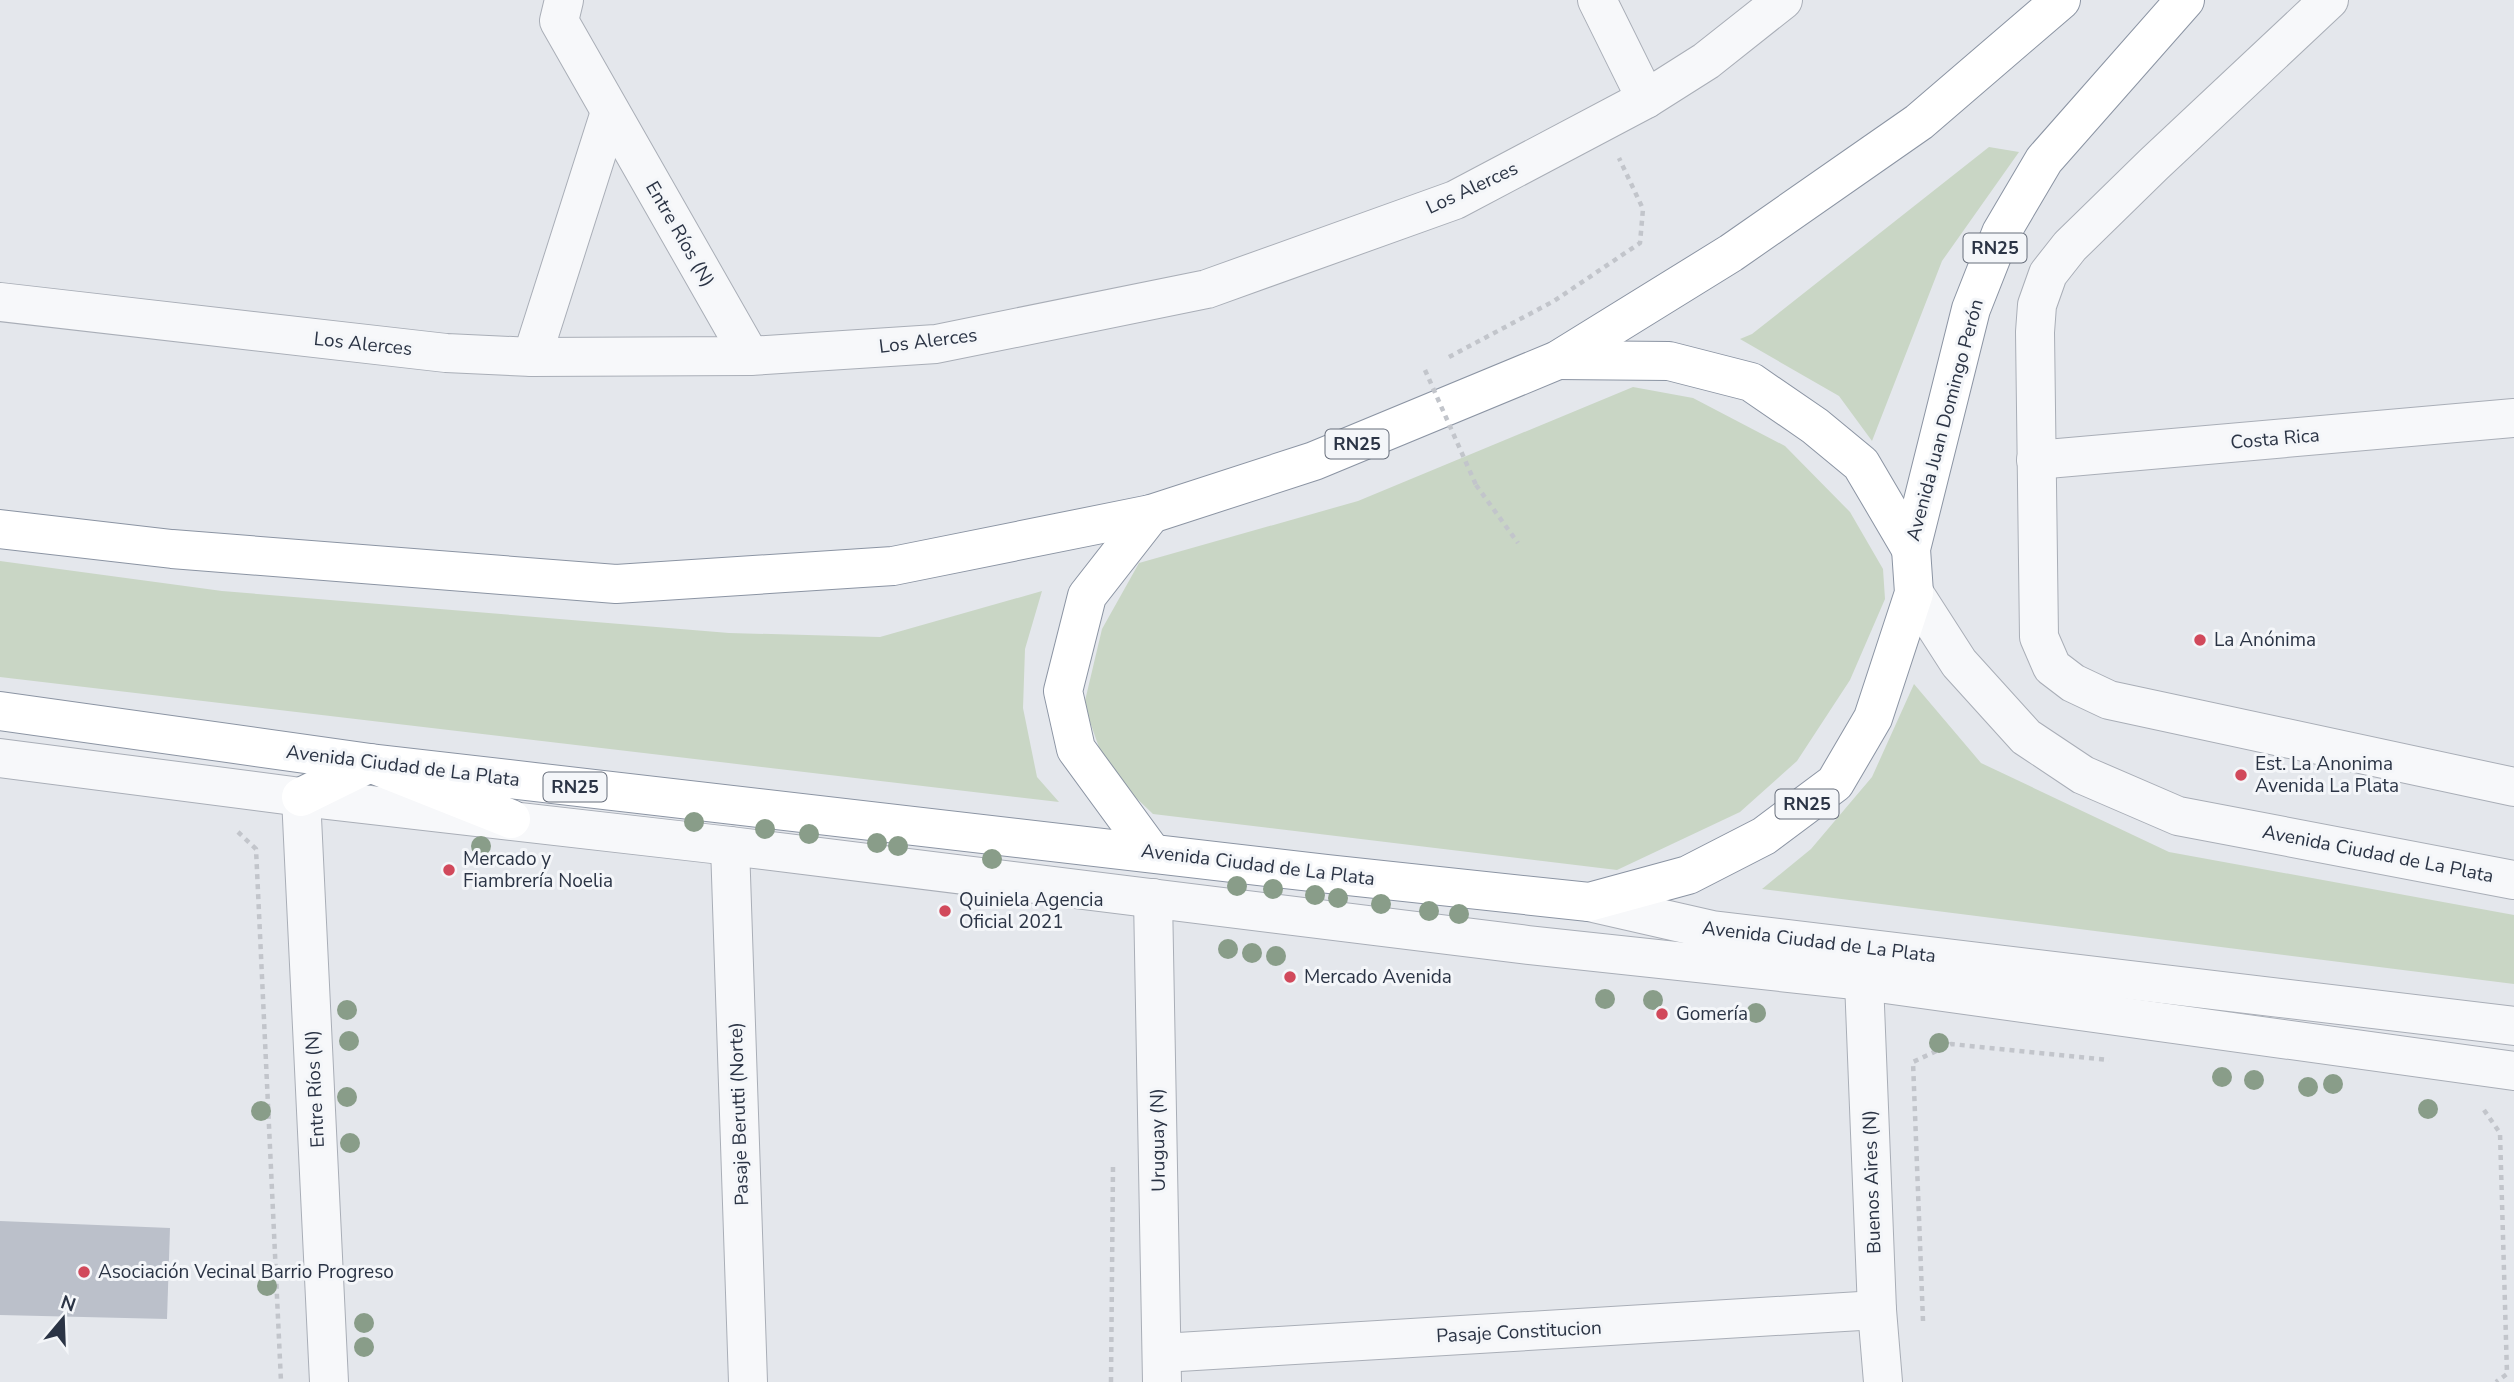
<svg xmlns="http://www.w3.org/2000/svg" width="2514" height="1382" viewBox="0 0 2514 1382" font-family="'Nunito Sans',sans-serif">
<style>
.green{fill:#c9d6c5}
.building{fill:#bbc0ca}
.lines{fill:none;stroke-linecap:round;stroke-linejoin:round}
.minor-casing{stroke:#a9aeb7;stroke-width:40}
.highway-casing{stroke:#8b94a3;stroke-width:40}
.path{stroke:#c2c5cb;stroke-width:4.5;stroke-dasharray:5 5;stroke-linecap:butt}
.minor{stroke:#f7f8fa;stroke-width:38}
.highway{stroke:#fff;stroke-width:38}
.path-bridge{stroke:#c2c5cb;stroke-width:4.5;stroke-dasharray:5 5;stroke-linecap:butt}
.tree{fill:#899d89}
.poi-dot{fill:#d1495b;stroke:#f4f6f9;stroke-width:2.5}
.labels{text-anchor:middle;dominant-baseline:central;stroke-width:6;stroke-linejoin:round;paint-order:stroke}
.shield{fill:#f4f6f9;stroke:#676e7b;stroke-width:2}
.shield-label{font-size:18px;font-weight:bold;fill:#2b3445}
.street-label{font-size:19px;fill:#2b3445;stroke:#f4f6f9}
.poi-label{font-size:19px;fill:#2b3445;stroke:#f4f6f9;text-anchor:start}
</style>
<rect width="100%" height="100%" fill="#e4e7ec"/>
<g class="green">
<polygon points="1989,147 2019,152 1942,261 1872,441 1839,396 1740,339 1752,334"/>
<polygon points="1633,387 1693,398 1785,446 1850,512 1883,569 1885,599 1850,680 1797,761 1740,812 1617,870 1153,814 1107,770 1084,705 1102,629 1139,563 1358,501"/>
<polygon points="0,561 222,591 729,633 880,637 1042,591 1025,649 1023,708 1037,777 1059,802 0,677"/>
<polygon points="1914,684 1981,763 2169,852 2514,915 2514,984 1762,889 1811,849 1872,777"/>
</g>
<polygon class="building" points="0,1221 170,1228 167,1319 0,1315"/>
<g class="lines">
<defs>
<g id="minor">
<polyline points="564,0 559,21 750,356"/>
<polyline points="1597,0 1646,99"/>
<polyline points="2329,0 2154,164 2070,246 2048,274 2037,305 2035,332 2039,637 2052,667 2073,683 2109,700 2514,787"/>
<polyline points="0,302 446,353 532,357 750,356 936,344 1207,289 1455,200 1646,99 1706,61 1783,0"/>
<polyline points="532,357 610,112"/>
<polyline points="2036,460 2514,418"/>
<polyline points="1914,593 1959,663 2026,737 2083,775 2178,816 2514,880"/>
<polyline points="0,758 301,797 730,846 1528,945 1864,981 2514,1071"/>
<polyline points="301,797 329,1382"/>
<polyline points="730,846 748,1382"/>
<polyline points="1153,898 1162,1382"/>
<polyline points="1589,902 1712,930 2514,1026"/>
<polyline points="1864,981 1877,1310 1883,1382"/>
<polyline points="1162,1353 1877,1310"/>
</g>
<g id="highway">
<polyline points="1558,360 1669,361 1751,382 1815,426 1861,464 1911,549"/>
<polyline points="1151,514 1087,596 1063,691 1076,749 1152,853"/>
<polyline points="0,529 172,549 616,584 893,566 1151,514 1314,461 1558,360 1731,253 1919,122 2061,0"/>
<polyline points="0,711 370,763 1328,874 1589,902 1688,875 1764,836 1835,783 1873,718 1914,593 1911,549 1971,309 2001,233 2044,160 2185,0"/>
<polyline points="301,797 370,763 511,819"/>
</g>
</defs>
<use href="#minor" class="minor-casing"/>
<use href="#highway" class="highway-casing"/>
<g class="path">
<polyline points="1449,357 1554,301 1640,243 1643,209 1619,158"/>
<polyline points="1476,485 1518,543"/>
<polyline points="238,832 256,849 281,1382"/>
<polyline points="2484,1110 2500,1133 2507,1374 2496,1382"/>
<polyline points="1923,1321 1913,1062 1951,1044 2109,1060"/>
<polyline points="1111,1382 1113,1166"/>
</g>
<use href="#minor" class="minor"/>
<use href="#highway" class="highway"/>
<polyline class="path-bridge" points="1425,370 1476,485"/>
</g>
<g class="tree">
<circle cx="694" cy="822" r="10"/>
<circle cx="765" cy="829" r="10"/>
<circle cx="809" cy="834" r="10"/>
<circle cx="877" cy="843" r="10"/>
<circle cx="481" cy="846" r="10"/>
<circle cx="898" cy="846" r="10"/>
<circle cx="992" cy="859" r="10"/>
<circle cx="1237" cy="886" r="10"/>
<circle cx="1273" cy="889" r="10"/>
<circle cx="1315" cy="895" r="10"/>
<circle cx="1338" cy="898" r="10"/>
<circle cx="1381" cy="904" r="10"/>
<circle cx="1429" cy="911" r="10"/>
<circle cx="1459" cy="914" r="10"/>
<circle cx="1228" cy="949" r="10"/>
<circle cx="1252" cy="953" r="10"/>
<circle cx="1276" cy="956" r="10"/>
<circle cx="1605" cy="999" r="10"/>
<circle cx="1653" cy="1000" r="10"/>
<circle cx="347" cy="1010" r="10"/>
<circle cx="1756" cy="1013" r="10"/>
<circle cx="349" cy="1041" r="10"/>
<circle cx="1939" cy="1043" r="10"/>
<circle cx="2222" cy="1077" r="10"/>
<circle cx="2254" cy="1080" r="10"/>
<circle cx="2333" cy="1084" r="10"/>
<circle cx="2308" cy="1087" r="10"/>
<circle cx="347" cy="1097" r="10"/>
<circle cx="2428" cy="1109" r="10"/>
<circle cx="261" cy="1111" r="10"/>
<circle cx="350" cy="1143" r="10"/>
<circle cx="267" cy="1286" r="10"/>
<circle cx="364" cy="1323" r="10"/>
<circle cx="364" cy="1347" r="10"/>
</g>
<g class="poi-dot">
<circle cx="2200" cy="640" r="7"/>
<circle cx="2241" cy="775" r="7"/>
<circle cx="449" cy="870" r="7"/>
<circle cx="945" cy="911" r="7"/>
<circle cx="1290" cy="977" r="7"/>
<circle cx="1662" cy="1014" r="7"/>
<circle cx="84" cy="1272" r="7"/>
</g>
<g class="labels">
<g class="shield">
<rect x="1963.5" y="233.5" width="63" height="29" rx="5"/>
<rect x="1325.5" y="429.5" width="63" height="29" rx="5"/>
<rect x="543.5" y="772.5" width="63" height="29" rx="5"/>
<rect x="1775.5" y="789.5" width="63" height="29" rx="5"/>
</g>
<g class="shield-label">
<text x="1995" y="248">RN25</text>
<text x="1357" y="444">RN25</text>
<text x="575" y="787">RN25</text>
<text x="1807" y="804">RN25</text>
</g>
<g class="street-label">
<text transform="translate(1472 188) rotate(-25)">Los Alerces</text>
<text transform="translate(680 234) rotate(60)">Entre Ríos (N)</text>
<text transform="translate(928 341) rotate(-7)">Los Alerces</text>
<text transform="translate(363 344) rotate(6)">Los Alerces</text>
<text transform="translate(1945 420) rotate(-75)">Avenida Juan Domingo Perón</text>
<text transform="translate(2275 439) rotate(-5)">Costa Rica</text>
<text transform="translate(403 766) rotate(7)">Avenida Ciudad de La Plata</text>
<text transform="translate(2378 854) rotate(11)">Avenida Ciudad de La Plata</text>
<text transform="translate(1258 865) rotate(7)">Avenida Ciudad de La Plata</text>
<text transform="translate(1819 942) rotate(7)">Avenida Ciudad de La Plata</text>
<text transform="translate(315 1089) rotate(-93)">Entre Ríos (N)</text>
<text transform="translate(739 1114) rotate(-92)">Pasaje Berutti (Norte)</text>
<text transform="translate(1158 1140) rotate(-91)">Uruguay (N)</text>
<text transform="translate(1872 1182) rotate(-92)">Buenos Aires (N)</text>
<text transform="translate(1519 1332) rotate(-3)">Pasaje Constitucion</text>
</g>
<g class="poi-label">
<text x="2214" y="640">La Anónima</text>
<text x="2255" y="764">Est. La Anonima<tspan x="2255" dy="22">Avenida La Plata</tspan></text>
<text x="463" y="859">Mercado y<tspan x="463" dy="22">Fiambrería Noelia</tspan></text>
<text x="959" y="900">Quiniela Agencia<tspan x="959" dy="22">Oficial 2021</tspan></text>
<text x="1304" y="977">Mercado Avenida</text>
<text x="1676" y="1014">Gomería</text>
<text x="98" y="1272">Asociación Vecinal Barrio Progreso</text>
</g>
</g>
<g transform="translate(63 1319) rotate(19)" stroke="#f4f6f9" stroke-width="5" paint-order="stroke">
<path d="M0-5L12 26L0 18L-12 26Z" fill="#2b3445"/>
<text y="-10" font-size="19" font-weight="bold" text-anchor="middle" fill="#2b3445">N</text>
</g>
</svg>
